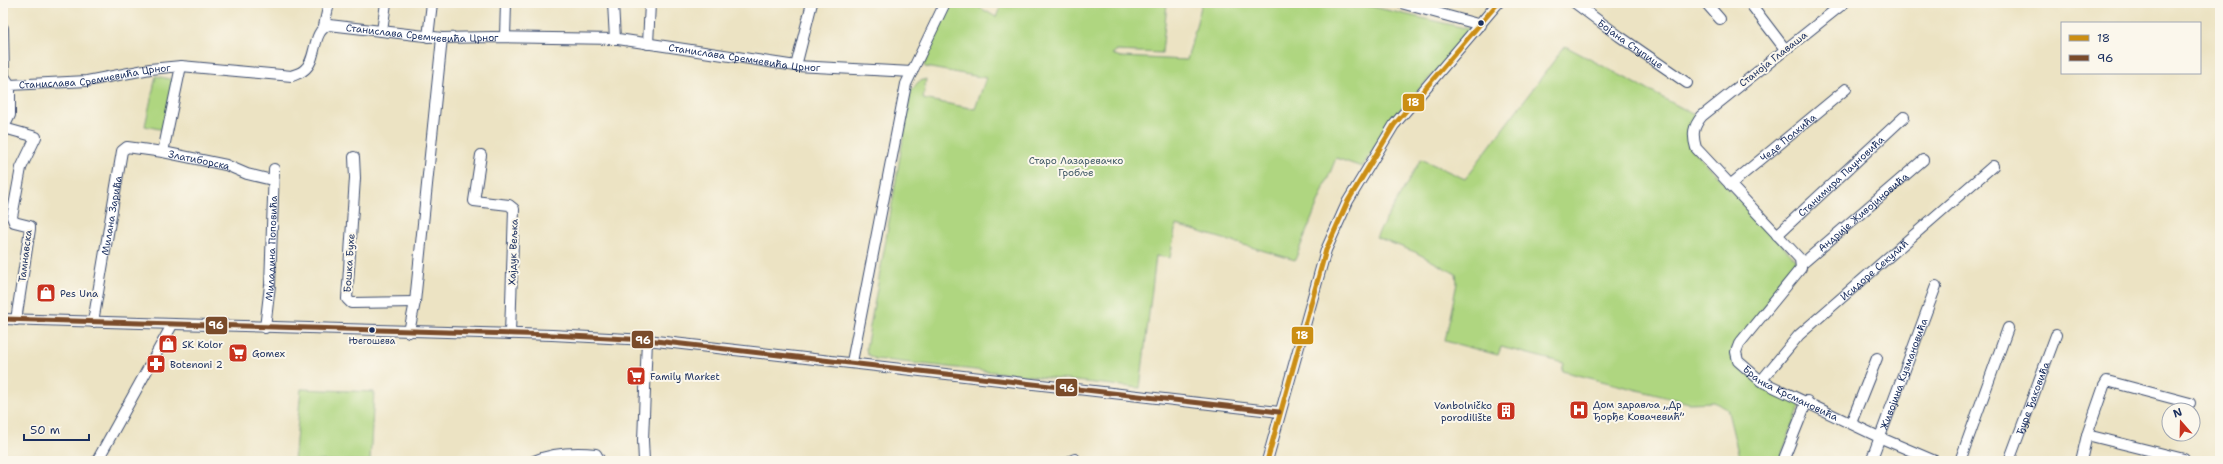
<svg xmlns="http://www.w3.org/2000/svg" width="2223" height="464" viewBox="0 0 2223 464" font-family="'Shantell Sans',sans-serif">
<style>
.green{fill:#afd680;stroke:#65826f}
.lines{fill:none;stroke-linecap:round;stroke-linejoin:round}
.minor-casing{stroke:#3a4a6d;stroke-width:12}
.minor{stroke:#fff;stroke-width:10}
.bus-1-casing{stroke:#fbf7ec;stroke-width:8}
.bus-2-casing{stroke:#fbf7ec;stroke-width:8}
.bus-1{stroke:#cb8e13;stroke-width:5}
.bus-2{stroke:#7a4b2a;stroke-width:5}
.bus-dot{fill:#1b2f5e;stroke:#fbf7ec;stroke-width:1.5}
.labels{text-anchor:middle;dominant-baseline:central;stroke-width:4;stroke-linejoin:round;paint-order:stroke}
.bus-label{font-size:9px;fill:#1b2f5e;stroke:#fbf7ec}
.street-label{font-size:10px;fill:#1b2f5e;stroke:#fbf7ec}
.park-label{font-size:10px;fill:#405966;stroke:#fbf7ec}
.poi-label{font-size:10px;fill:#1b2f5e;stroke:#fbf7ec;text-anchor:start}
.line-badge{stroke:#fbf7ec;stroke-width:1.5}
.badge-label{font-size:11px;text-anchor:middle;font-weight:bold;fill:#fff}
</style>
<rect width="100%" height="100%" fill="#fbf7ec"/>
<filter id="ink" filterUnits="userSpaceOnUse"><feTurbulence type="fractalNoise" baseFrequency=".025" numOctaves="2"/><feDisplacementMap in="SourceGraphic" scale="8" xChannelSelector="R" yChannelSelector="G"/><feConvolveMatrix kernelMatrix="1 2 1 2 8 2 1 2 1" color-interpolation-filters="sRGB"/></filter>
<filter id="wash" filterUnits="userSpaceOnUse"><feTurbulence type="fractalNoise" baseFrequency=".012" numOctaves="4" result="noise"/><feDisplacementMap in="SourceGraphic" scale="16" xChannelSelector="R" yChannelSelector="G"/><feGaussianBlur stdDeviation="0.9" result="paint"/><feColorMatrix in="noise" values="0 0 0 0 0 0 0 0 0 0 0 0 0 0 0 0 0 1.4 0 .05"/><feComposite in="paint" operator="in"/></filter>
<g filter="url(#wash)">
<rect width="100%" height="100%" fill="#ece3c3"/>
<g class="green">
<polygon points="952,3 972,3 996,17 1002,3 1161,3 1167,4 1162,53 1116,51 1112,54 1121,57 1187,60 1202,3 1356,3 1474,30 1397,113 1362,167 1336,158 1295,260 1176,225 1170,258 1156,256 1140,388 875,359 867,354 866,348 885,245 911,91 918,82 926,79 923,99 975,109 986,78 925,67 924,65 943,18"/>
<path d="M1565,46l132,70c-9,11 -10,18 -6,32l104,111 1,9 -62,77c-1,3 -4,8 -3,12 4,17 56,37 71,44l-23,60h-39l-13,-53 -13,-6 -25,1 -127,-32 2,-8 -63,-16 -3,8 -53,-14 12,-58 -1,-9 -41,-22 -39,-15 45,-78 44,20z"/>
<polygon points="156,76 174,80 164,130 145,126"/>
<polygon points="301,389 374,392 370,461 294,461"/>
</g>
</g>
<g filter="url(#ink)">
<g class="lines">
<defs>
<g id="minor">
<polyline points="613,3 615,39"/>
<polyline points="1401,3 1481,25"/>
<path id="s1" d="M1575,3l44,33 68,47"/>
<polyline points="1706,3 1720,19"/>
<polyline points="1750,3 1785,49"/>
<path id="s2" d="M1844,3l-142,113c-9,11 -10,18 -6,32l104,111 1,9 -62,76 -3,8 2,9 23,20 120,57 54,23"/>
<polyline points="324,26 329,3"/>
<polyline points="3,28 4,76 10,85"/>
<polyline points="382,31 386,3"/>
<polyline points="428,37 432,3"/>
<polyline points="505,37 506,3"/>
<polyline points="648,44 650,3"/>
<path id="s3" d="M181,66l-18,86 63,13 21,9 25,6"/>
<polyline points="796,66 812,3"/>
<polyline points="4,128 36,137 21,168 12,217 14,222 30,226 30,229 16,320"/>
<path id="s4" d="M3,129l7,-14v-30l77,-4 63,-12 31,-3 111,10c4,-2 9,-3 12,-6 14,-10 7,-39 25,-45l113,13 50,-1 126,2 178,27 116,6"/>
<polyline points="481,155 474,201 509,205 514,209 510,334"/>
<polyline points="354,157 355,178 347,299 351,303 415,302"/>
<path id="s5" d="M1730,185l116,-96"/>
<path id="s6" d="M1777,235l127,-118"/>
<path id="s7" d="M1802,264l121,-104"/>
<polyline points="3,319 552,335 647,340 1279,412"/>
<path id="s8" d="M93,322l29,-171 5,-4 36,5"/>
<path id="s9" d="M265,328l5,-43 4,-116"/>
<polyline points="409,332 415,302 442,38"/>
<polyline points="852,362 906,84 945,3"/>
<path id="s10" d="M1761,381l38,-46 194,-169"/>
<polyline points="1851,423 1877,358"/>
<polyline points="2087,435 2184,459"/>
<polyline points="97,461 172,325"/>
<path d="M534,461c19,-8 42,-9 62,-7l4,7"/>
<polyline points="644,461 643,440 647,340"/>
<polyline points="1070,461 1075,459"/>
<polyline points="1267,461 1326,250 1348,201 1394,125 1498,3"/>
<polyline points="1783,461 1807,401"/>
<path id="s11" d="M1871,461l65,-175"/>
<polyline points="1960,461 2008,328"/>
<path id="s12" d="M2009,461l47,-126"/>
<polyline points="2081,461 2087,435 2104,386 2107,381 2190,403"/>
</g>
</defs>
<use href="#minor" class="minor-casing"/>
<use href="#minor" class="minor"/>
<defs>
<polyline id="bus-1" points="1267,461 1326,250 1348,201 1394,125 1498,3"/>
<polyline id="bus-2" points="3,319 552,335 647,340 1279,412"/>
</defs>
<use href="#bus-1" class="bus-1-casing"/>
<use href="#bus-2" class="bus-2-casing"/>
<use href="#bus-1" class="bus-1"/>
<use href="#bus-2" class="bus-2"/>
</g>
</g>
<defs>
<symbol id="shop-square" viewBox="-11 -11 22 22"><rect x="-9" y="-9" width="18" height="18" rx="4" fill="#c8321e" stroke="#fbf7ec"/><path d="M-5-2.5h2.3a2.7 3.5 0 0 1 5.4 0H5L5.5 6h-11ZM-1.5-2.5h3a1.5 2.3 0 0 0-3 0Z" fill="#fff"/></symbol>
<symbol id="supermarket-square" viewBox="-11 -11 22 22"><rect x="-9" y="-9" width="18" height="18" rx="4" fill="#c8321e" stroke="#fbf7ec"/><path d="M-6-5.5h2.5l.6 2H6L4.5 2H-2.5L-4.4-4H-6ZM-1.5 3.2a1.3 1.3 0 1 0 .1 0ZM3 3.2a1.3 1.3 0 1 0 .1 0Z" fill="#fff"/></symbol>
<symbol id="pharmacy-square" viewBox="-11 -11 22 22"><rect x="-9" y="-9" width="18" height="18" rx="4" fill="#c8321e" stroke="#fbf7ec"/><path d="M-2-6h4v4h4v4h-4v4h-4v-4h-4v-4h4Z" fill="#fff"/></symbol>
<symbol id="hospital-square" viewBox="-11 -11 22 22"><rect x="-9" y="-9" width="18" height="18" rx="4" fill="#c8321e" stroke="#fbf7ec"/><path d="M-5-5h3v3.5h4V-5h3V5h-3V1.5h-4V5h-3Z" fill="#fff"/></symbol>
<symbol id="building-square" viewBox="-11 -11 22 22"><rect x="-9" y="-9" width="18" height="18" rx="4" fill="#c8321e" stroke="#fbf7ec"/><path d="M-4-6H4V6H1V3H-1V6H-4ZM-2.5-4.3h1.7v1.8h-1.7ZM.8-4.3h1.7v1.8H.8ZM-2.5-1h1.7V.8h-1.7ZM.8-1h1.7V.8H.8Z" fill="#fff"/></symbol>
</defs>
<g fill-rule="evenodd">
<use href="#shop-square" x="35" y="282" width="22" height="22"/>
<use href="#shop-square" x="157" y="333" width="22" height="22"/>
<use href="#supermarket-square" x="227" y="342" width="22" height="22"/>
<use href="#pharmacy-square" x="145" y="353" width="22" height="22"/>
<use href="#supermarket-square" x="625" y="365" width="22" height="22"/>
<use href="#hospital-square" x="1568" y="399" width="22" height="22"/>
<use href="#building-square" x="1495" y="400" width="22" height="22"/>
</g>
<g class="bus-dot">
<circle cx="1481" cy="23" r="3.5"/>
<circle cx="372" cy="330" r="3.5"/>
</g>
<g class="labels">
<g class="bus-label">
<text x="372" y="341">Његошева</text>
</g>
<g class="street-label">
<text stroke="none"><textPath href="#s4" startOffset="490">Станислава Сремчевића Црног</textPath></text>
<text stroke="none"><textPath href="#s1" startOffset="69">Бојана Ступице</textPath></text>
<text stroke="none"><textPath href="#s4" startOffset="814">Станислава Сремчевића Црног</textPath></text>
<text transform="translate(1773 59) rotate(-38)">Станоја Главаша</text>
<text stroke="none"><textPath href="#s4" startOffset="131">Станислава Сремчевића Црног</textPath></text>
<text stroke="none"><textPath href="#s5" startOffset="75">Чеде Полкића</textPath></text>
<text stroke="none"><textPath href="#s3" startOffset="125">Златиборска</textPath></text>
<text stroke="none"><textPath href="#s6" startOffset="87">Станимира Пауновића</textPath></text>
<text stroke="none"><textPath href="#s7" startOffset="80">Андрије Живојиновића</textPath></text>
<text stroke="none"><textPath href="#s8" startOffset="108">Милана Зарића</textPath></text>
<text stroke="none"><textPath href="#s9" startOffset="80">Миладина Поповића</textPath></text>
<text transform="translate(513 252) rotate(-88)">Хајдук Вељка</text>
<text transform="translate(25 256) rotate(-83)">Тамнавска</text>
<text transform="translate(349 263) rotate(-86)">Бошка Бухе</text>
<text stroke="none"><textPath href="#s10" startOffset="159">Исидоре Секулић</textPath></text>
<text stroke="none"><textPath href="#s11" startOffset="93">Живојина Кузмановића</textPath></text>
<text stroke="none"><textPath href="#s2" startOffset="555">Бранка Крсмановића</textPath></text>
<text stroke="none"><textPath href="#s12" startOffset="67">Ђуре Ђаковића</textPath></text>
</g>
<g class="park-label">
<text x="1076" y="160">Старо Лазаревачко<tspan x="1076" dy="12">Гробље</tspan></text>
</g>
<g class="poi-label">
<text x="60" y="293">Pes Una</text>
<text x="182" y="344">SK Kolor</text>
<text x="252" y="353">Gomex</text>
<text x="170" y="364">Botenoni 2</text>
<text x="650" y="376">Family Market</text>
<text x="1593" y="404">Дом здравља „Др<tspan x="1593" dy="12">Ђорђе Ковачевић”</tspan></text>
<text x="1492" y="405" text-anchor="end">Vanbolničko<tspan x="1492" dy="12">porodilište</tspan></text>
</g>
</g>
<g class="line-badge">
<rect x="1402" y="93" width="23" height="19" rx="4" fill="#cb8e13"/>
<rect x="205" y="316" width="23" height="19" rx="4" fill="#7a4b2a"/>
<rect x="1291" y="326" width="23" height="19" rx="4" fill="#cb8e13"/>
<rect x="631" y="330" width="23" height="19" rx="4" fill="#7a4b2a"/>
<rect x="1055" y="378" width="23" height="19" rx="4" fill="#7a4b2a"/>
</g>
<g class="badge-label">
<text x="1413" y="106">18</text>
<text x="216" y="329">96</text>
<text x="1302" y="339">18</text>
<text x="643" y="344">96</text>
<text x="1067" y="392">96</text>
</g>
<rect width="2223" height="464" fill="none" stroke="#fbf7ec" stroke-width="16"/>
<rect x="2061" y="22" width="140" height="52" fill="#fbf7ec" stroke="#a1a7b3"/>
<rect x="2069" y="35" width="20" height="6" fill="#cb8e13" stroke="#a1a7b3"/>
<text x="2097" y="42" font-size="12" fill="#1b2f5e">18</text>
<rect x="2069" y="55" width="20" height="6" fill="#7a4b2a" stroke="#a1a7b3"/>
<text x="2097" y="62" font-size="12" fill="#1b2f5e">96</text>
<g transform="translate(2181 422) rotate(340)"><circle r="19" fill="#fbf7ec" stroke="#a1a7b3"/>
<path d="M0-3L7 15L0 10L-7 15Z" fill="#c8321e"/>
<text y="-6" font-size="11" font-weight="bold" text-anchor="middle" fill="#1b2f5e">N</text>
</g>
<path d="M24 434v6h65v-6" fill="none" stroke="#1b2f5e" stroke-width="2"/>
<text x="30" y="434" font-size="12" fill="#1b2f5e" stroke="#fbf7ec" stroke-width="3" paint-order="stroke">50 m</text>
</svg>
